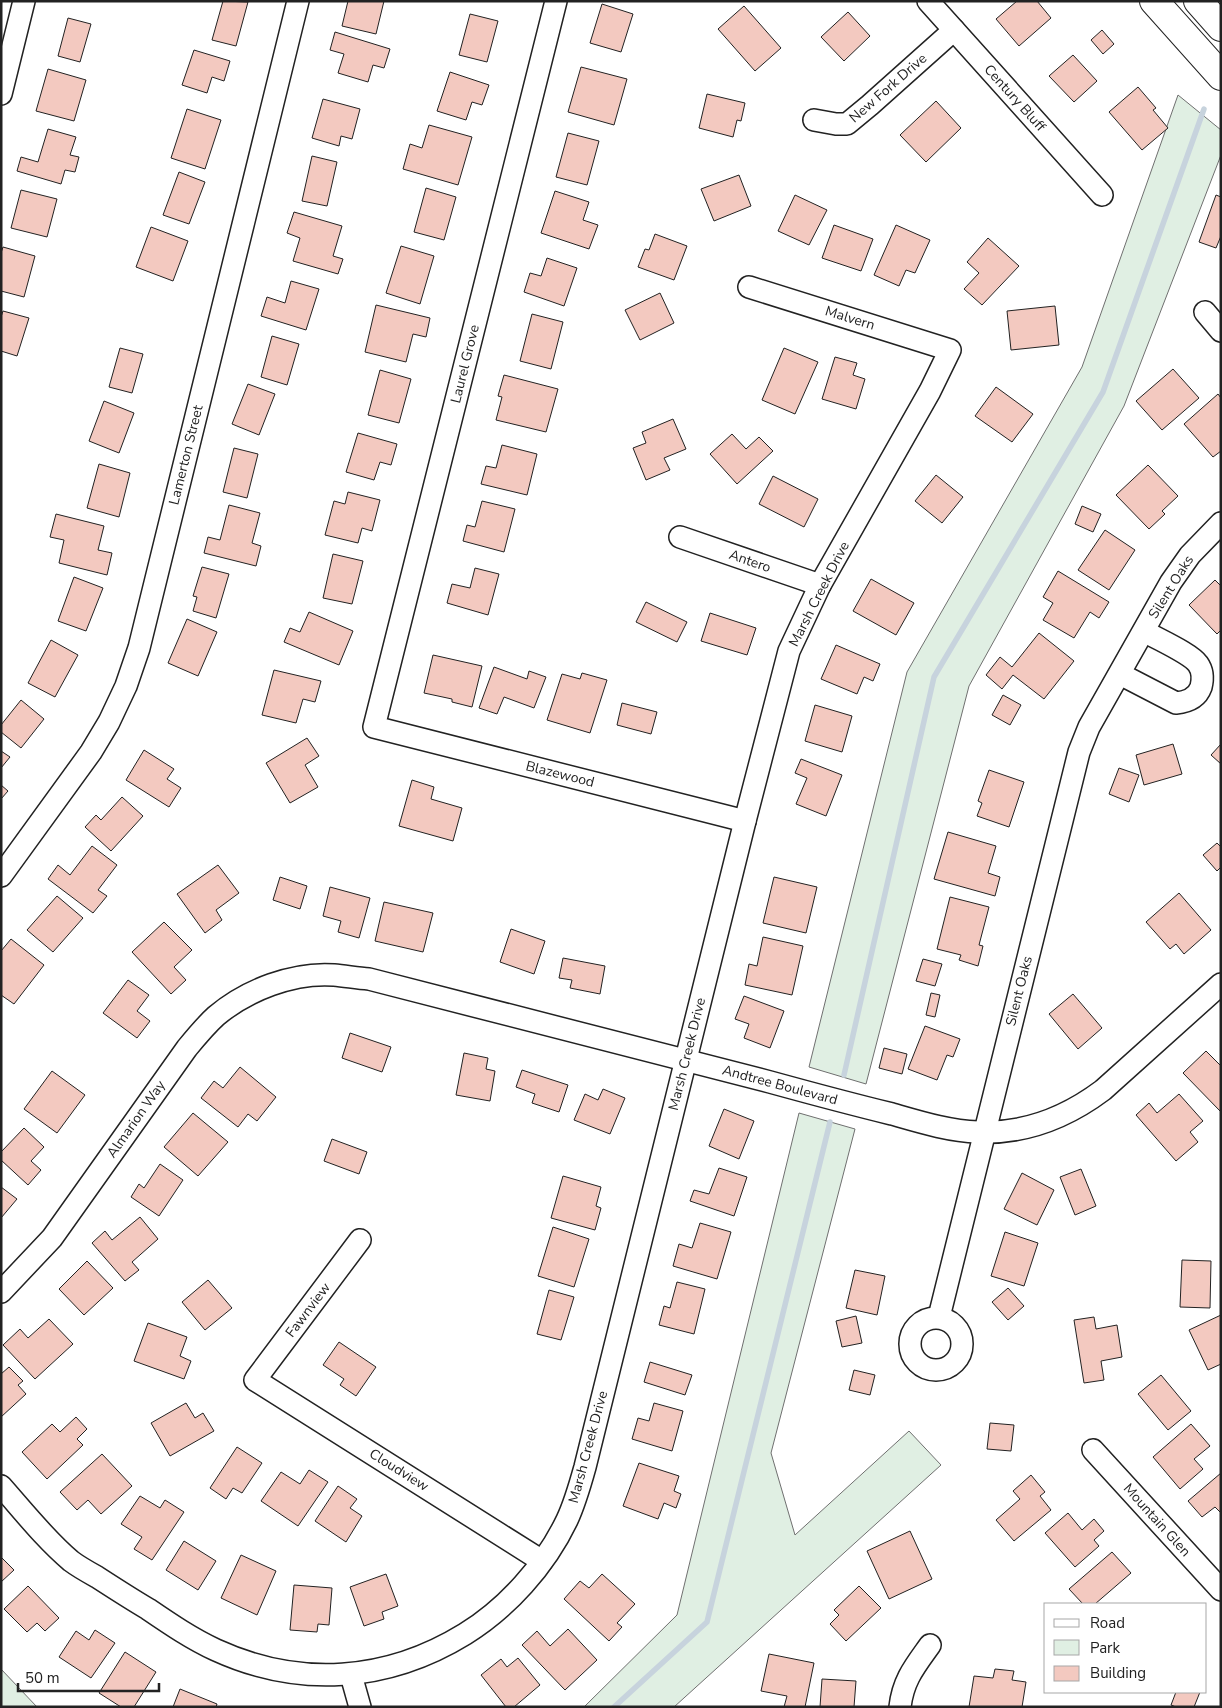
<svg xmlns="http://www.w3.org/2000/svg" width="1222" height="1708" viewBox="0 0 1222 1708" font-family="'Nunito Sans',sans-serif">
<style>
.green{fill:#e0efe3;stroke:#6f6f6f}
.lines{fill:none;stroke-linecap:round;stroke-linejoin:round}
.stream{stroke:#c7d3dd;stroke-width:5.5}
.building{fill:#f3c9c0;stroke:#222}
.minor-casing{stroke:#222;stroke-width:24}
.major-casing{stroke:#222;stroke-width:30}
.minor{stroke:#fff;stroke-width:21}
.major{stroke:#fff;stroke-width:28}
.labels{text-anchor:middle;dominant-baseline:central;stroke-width:4;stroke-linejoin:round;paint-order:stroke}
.street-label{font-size:14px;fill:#222;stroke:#fff}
</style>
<rect width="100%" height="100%" fill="#fff"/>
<g class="green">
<polygon points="1178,95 1221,130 1221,155 1124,406 969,686 866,1084 809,1067 907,672 1082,367"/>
<polygon points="799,1113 855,1129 771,1453 795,1535 909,1431 941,1465 674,1707 584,1707 677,1615"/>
<polygon points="1,1669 37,1707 1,1707"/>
</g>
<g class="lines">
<g class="stream">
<polyline points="844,1075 934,677 1103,392 1204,109"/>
<polyline points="614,1707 707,1622 830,1122"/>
</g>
</g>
<g class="building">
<polygon points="223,1 248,2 236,46 212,40"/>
<polygon points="348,1 384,1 376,34 342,26"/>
<polygon points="1017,1 1037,1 1051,18 1019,46 996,19"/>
<polygon points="602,4 633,14 621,52 590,43"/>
<polygon points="744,6 781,48 755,71 718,29"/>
<polygon points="848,12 870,36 844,61 821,37"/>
<polygon points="470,14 498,21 487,62 459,55"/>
<polygon points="68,18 91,24 80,62 58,56"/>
<polygon points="1102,30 1114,44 1103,54 1091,40"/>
<polygon points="335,32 390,49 384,68 373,65 368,82 338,73 344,54 330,50"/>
<polygon points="194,50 230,61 224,81 212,77 207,93 182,85"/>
<polygon points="1073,55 1097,81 1074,102 1049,76"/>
<polygon points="581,67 627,79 614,125 568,112"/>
<polygon points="48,69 86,80 74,121 36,111"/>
<polygon points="450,72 489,85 482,105 472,102 466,120 437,111"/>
<polygon points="1138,87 1156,108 1153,110 1168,128 1142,150 1109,112"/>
<polygon points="707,94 745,103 741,121 737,120 733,137 699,128"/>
<polygon points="323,99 360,109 352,139 341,136 339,146 312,138"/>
<polygon points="936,101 961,128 926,162 900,135"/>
<polygon points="187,109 221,120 205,169 171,158"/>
<polygon points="429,125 472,137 458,185 403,169 410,144 422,148"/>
<polygon points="48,129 76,137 70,155 79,157 75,172 65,170 61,184 17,171 21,157 38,162"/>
<polygon points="568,133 599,141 587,185 556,177"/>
<polygon points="312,156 337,162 327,206 302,201"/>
<polygon points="179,172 205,182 189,224 163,215"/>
<polygon points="739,175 751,206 714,221 701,189"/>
<polygon points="426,188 456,197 444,240 414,232"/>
<polygon points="21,190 57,199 47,237 11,228"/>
<polygon points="555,191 589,202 583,220 598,225 589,249 541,233"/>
<polygon points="795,195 827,210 809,245 778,231"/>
<polygon points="1216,195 1221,197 1221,236 1216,248 1199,242"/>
<polygon points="294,212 342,226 333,256 343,259 338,274 293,261 300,238 287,233"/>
<polygon points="834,225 873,239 861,271 822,258"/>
<polygon points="896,225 930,240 915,273 906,270 899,286 874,275"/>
<polygon points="151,227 188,241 173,281 136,267"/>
<polygon points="655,234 687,246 674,280 638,267 645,249 649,250"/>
<polygon points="988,238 1019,266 982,305 964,289 979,273 967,262"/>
<polygon points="401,246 434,256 420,304 386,293"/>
<polygon points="3,247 35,256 24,297 1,291 1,253"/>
<polygon points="547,258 577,268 564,306 524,292 530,273 541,276"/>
<polygon points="291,281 319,289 306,330 261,316 267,297 285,303"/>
<polygon points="660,293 674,323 640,340 625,310"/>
<polygon points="376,305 430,318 426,337 413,334 406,362 365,352"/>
<polygon points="1055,306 1059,345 1011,350 1007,311"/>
<polygon points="3,311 29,318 17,356 1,351 1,317"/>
<polygon points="532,314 563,322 551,369 520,361"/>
<polygon points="272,336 299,344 287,385 261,377"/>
<polygon points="120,348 143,354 132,393 109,387"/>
<polygon points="784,348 818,362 795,414 762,400"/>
<polygon points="835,357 857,363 853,375 865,379 856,409 822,399"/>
<polygon points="1173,369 1199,398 1162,430 1136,401"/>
<polygon points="380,370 411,379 399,423 368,415"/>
<polygon points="504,375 558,389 546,432 496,420 502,397 498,396"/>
<polygon points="248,384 275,394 259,435 232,424"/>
<polygon points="996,387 1033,414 1012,442 975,416"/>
<polygon points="1218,394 1221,398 1221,451 1213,457 1184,424"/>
<polygon points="104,401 134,413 119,453 89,441"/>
<polygon points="673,419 686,449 664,458 670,470 646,480 633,448 646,443 642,432"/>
<polygon points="358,433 397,444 391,465 380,462 374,480 346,472"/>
<polygon points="732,434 746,449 759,437 773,451 737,484 710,454"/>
<polygon points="502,445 537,454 527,495 481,484 486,466 496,468"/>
<polygon points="234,448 258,454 247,498 223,492"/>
<polygon points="99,464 130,473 119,517 87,508"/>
<polygon points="1148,465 1178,496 1162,511 1165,514 1149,529 1116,495"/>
<polygon points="936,475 963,497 942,523 915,501"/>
<polygon points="773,476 818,499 804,527 759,504"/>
<polygon points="348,492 380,500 372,531 362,528 358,543 325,535 334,501 345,504"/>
<polygon points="482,501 515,509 504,552 463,541 467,525 475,527"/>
<polygon points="229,505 260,513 252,543 261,546 256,566 204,553 208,537 220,540"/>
<polygon points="1082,506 1101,514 1093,532 1075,524"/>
<polygon points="56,514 104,526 98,550 112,553 107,575 59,563 64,540 50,537"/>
<polygon points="1105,530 1135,550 1109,590 1078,570"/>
<polygon points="333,554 363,561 352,604 323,598"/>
<polygon points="202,567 229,574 216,618 193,611 197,597 193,596"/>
<polygon points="475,568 499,574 488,615 447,603 452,584 470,588"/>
<polygon points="1058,571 1109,602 1099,618 1090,612 1074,638 1043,620 1053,603 1043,597"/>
<polygon points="74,577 103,588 86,631 58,621"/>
<polygon points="871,579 914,603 896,635 853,611"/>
<polygon points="1215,580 1221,586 1221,630 1217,634 1189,605"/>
<polygon points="646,602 687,622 677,642 636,622"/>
<polygon points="309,612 353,631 339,665 284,642 290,628 300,632"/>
<polygon points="710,613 756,628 747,655 701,641"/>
<polygon points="187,619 217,632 198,676 168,663"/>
<polygon points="1039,633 1074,661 1044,699 1013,675 1002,689 986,675 1000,657 1012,667"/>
<polygon points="51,640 78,655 55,697 28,683"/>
<polygon points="836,645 880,664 873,681 864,677 857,694 821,679"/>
<polygon points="433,655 482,666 472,707 452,702 452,699 424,693"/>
<polygon points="494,667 527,679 529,671 546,677 534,708 504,697 497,714 479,708"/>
<polygon points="274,670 321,681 315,702 303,699 296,723 262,715"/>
<polygon points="582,673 607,680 590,733 547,720 562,674 580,679"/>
<polygon points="1003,695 1021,705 1010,725 992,715"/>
<polygon points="21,700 44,719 21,748 1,732 1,725"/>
<polygon points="622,703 657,712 651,734 617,725"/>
<polygon points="815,705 852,716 842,752 805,741"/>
<polygon points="307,738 319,756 305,765 318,787 290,803 266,763"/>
<polygon points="1173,744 1182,774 1144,785 1136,755"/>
<polygon points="1221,744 1221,764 1211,755"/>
<polygon points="144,750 174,769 167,779 181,788 169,807 126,780"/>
<polygon points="1,751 10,757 1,768"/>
<polygon points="801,759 842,775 826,816 796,804 807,778 795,773"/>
<polygon points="1119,768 1139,775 1129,802 1109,794"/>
<polygon points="989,770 1024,782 1009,827 977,816 982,803 978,801"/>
<polygon points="412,780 434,787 431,799 462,808 453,841 399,826"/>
<polygon points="1,785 8,791 1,799"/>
<polygon points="122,797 143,816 111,851 85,827 96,815 101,820"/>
<polygon points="948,832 996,846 988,873 1000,877 995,896 934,879"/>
<polygon points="1217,843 1221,847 1221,867 1217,871 1203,855"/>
<polygon points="92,846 117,865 98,890 107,896 93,913 48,879 58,865 70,875"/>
<polygon points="218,865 239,893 216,910 222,920 205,933 177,894"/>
<polygon points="280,877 307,886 300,909 273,900"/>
<polygon points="774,877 817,887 806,933 763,923"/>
<polygon points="330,887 370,898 359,938 338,932 341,921 323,916"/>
<polygon points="1179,893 1211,930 1184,954 1176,944 1170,949 1146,922"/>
<polygon points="57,896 83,918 53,952 27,930"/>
<polygon points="950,897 989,907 979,945 983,946 978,966 959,960 961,955 937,949"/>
<polygon points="384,902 433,913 423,952 375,941"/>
<polygon points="164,922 192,950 174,967 186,980 171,994 132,952"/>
<polygon points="511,929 545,941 534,974 500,962"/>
<polygon points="763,937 803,946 792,995 745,985 749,964 757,966"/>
<polygon points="11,939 44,965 14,1004 1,995 1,951"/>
<polygon points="563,958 605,966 600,994 570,988 572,980 559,978"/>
<polygon points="923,959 942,964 935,986 916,981"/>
<polygon points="128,980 149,995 137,1011 150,1021 137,1038 103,1013"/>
<polygon points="931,993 940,995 935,1017 926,1015"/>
<polygon points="1073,994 1102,1028 1078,1049 1049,1014"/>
<polygon points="744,996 784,1011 770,1048 744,1038 749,1024 735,1019"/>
<polygon points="925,1026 960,1039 953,1057 947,1055 937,1080 908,1069"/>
<polygon points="350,1033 391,1047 382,1072 342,1058"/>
<polygon points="884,1048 907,1054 902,1074 879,1068"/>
<polygon points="1206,1051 1221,1066 1221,1112 1183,1073"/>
<polygon points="464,1053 488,1058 486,1069 495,1071 490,1101 456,1095"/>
<polygon points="240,1067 276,1097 257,1121 248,1114 238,1127 201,1098 214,1081 223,1088"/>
<polygon points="522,1070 568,1085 559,1112 532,1103 535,1094 516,1087"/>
<polygon points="52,1071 85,1095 57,1133 24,1109"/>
<polygon points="603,1089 625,1098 610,1134 574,1120 585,1094 598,1100"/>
<polygon points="1179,1094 1203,1121 1190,1132 1198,1142 1176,1161 1136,1115 1149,1103 1157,1113"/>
<polygon points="724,1109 754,1121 739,1159 709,1146"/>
<polygon points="193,1113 228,1142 198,1176 164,1147"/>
<polygon points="24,1128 44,1147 31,1161 41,1170 28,1185 1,1160 1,1152"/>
<polygon points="332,1139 367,1152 359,1174 324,1161"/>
<polygon points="160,1164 183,1180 159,1216 131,1197 139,1184 144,1188"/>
<polygon points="719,1168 747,1177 734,1216 690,1201 694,1190 709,1194"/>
<polygon points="1081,1169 1096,1206 1075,1215 1060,1177"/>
<polygon points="1022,1173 1054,1190 1037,1225 1004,1209"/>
<polygon points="563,1176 601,1187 596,1206 601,1208 595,1230 551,1218"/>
<polygon points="1,1187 17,1199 1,1218"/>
<polygon points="140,1217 158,1239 132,1262 139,1270 125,1281 92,1243 105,1231 112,1240"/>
<polygon points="700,1223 731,1232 717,1279 673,1266 679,1244 692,1248"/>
<polygon points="553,1227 589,1239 574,1287 538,1276"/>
<polygon points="1005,1232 1038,1243 1024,1286 991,1276"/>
<polygon points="1182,1260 1211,1261 1210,1308 1180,1307"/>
<polygon points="87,1261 113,1288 84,1315 59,1289"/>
<polygon points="855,1270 885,1276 877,1315 846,1308"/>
<polygon points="208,1280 232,1308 205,1330 182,1302"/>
<polygon points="677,1282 705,1289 694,1334 659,1325 664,1306 670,1308"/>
<polygon points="1008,1288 1024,1306 1008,1320 992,1302"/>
<polygon points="549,1290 574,1297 561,1340 537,1334"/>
<polygon points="1221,1315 1221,1364 1208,1370 1189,1330"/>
<polygon points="856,1316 862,1343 842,1347 836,1321"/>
<polygon points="1094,1317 1096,1329 1117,1325 1122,1357 1101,1361 1104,1380 1084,1383 1074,1320"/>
<polygon points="49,1319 73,1344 35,1379 3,1345 20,1329 28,1338"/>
<polygon points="148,1323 187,1337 180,1356 191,1361 184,1379 134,1361"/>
<polygon points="339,1342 376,1367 356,1396 340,1385 344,1379 323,1365"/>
<polygon points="650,1362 692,1375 685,1395 644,1382"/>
<polygon points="9,1367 23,1381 18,1385 26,1394 1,1417 1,1374"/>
<polygon points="854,1370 875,1375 870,1395 849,1390"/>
<polygon points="1161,1375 1191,1411 1168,1430 1138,1394"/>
<polygon points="186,1403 195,1418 203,1413 214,1431 170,1456 151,1423"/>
<polygon points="654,1403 683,1411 672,1451 632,1439 638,1418 649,1421"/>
<polygon points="76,1417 87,1429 77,1439 83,1445 47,1479 22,1452 52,1424 60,1432"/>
<polygon points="990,1423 1014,1425 1011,1451 987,1449"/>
<polygon points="1191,1424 1210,1446 1194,1459 1203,1469 1180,1489 1153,1457"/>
<polygon points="237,1447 262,1463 242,1493 233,1488 226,1499 210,1488"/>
<polygon points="102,1454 132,1486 101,1514 88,1500 77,1510 60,1492"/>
<polygon points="639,1463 679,1476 674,1491 681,1494 676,1508 664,1503 658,1519 623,1506"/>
<polygon points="309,1470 328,1482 298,1526 261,1501 281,1472 300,1484"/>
<polygon points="1221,1473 1221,1513 1215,1507 1202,1517 1188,1501"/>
<polygon points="1031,1475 1045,1492 1040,1496 1051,1510 1014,1541 996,1520 1020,1499 1013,1491"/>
<polygon points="338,1486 357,1499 350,1508 362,1516 346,1542 315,1521"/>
<polygon points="140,1496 160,1508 165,1500 184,1512 152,1560 134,1549 142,1537 121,1524"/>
<polygon points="1068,1513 1082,1530 1094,1519 1104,1531 1094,1540 1099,1546 1075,1567 1045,1533"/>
<polygon points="910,1531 932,1579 889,1599 867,1551"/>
<polygon points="184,1541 216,1561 198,1590 166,1570"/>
<polygon points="1112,1552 1131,1573 1095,1604 1083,1604 1069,1589"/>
<polygon points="241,1555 276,1571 257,1615 221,1598"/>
<polygon points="1,1557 14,1570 1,1582"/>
<polygon points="386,1574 398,1606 382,1612 384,1619 364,1626 350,1587"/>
<polygon points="602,1574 635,1604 617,1623 622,1627 609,1641 564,1599 580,1581 589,1588"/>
<polygon points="294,1585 332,1588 329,1625 318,1624 317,1632 290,1630"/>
<polygon points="28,1586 59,1618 45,1631 37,1623 27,1632 4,1609"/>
<polygon points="859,1586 881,1608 846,1641 830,1624 839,1615 834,1610"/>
<polygon points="568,1629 597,1660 565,1690 522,1645 537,1631 550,1646"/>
<polygon points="95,1630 115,1643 91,1678 59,1657 76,1631 89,1640"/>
<polygon points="125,1652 156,1672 134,1707 121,1707 99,1693"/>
<polygon points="769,1654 814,1663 805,1707 784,1707 787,1696 761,1691"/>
<polygon points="518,1658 540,1685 514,1707 506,1707 481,1675 501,1659 507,1667"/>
<polygon points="995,1669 1014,1671 1012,1680 1026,1682 1022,1707 969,1707 974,1676 993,1678"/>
<polygon points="822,1679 856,1681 854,1707 820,1707"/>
<polygon points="180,1689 217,1704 216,1707 173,1707"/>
<polygon points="1176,1692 1200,1692 1194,1707 1176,1707 1171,1705"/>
</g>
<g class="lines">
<defs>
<g id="minor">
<polyline points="556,1 374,727 745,821"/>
<polyline points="928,1 1102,195"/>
<polyline points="1,94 24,1"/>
<polyline points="814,120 836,124 847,124 870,105 954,30"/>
<polyline points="1205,312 1221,331"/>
<polyline points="680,537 820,585"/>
<path d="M1120,674l56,29c11,-1 21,-5 25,-16 2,-8 2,-16 -3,-23 -8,-11 -41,-25 -54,-33"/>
<polyline points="1,876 91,752 109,722 126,686 139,648 298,1"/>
<polyline points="360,1240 255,1380 542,1561"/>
<path d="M1,1292l51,-54 135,-190c9,-11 18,-22 29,-32 31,-26 77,-44 118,-41 11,1 23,3 35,4 133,34 267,68 401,103 40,11 81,22 122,32 28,8 57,17 86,18 46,2 89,-15 125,-42l118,-106"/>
<polyline points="939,1317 1079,752 1089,727 1171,582 1190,555 1221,523"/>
<circle cx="936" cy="1344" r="26"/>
<polyline points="1093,1450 1221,1590"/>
<path d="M1,1486c23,26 44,53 70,75 8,6 17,11 26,16 17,11 34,22 51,32 22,15 44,30 68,41 83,38 171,32 249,-16 42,-26 80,-68 102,-114 8,-17 13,-35 18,-53l160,-646 44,-170 31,-66 110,-194 20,-41 -201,-63"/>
<polyline points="351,1675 360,1707"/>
<path d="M900,1707c3,-27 15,-41 30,-62"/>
</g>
<g id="major">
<polyline points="1154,1 1221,76"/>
<polyline points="1198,1 1221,27"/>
</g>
</defs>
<use href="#minor" class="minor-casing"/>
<use href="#major" class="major-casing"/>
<use href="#minor" class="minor"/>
<use href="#major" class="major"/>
</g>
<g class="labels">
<g class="street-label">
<text transform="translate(888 88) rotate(-41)">New Fork Drive</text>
<text transform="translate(1015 98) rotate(48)">Century Bluff</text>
<text transform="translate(850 318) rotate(17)">Malvern</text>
<text transform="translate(465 364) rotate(-76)">Laurel Grove</text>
<text transform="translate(186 455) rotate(-76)">Lamerton Street</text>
<text transform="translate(750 561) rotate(19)">Antero</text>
<text transform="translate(1171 587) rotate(-58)">Silent Oaks</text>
<text transform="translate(819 594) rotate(-63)">Marsh Creek Drive</text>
<text transform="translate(560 774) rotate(14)">Blazewood</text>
<text transform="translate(1019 991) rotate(-76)">Silent Oaks</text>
<text transform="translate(687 1054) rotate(-76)">Marsh Creek Drive</text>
<text transform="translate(780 1085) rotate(15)">Andtree Boulevard</text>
<text transform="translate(136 1119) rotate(-55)">Almarion Way</text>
<text transform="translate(308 1310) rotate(-53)">Fawnview</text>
<text transform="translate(588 1447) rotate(-75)">Marsh Creek Drive</text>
<text transform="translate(399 1470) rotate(32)">Cloudview</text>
<text transform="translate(1157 1520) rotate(48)">Mountain Glen</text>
</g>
</g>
<rect width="1222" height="1708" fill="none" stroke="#222222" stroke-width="5"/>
<rect x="1044" y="1603" width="162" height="90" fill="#ffffff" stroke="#a7a7a7"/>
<rect x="1054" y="1619" width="25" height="8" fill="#ffffff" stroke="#a7a7a7"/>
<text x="1090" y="1628" font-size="15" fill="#222222">Road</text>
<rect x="1054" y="1640" width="25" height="15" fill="#e0efe3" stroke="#a7a7a7"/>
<text x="1090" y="1653" font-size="15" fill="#222222">Park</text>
<rect x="1054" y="1666" width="25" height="15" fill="#f3c9c0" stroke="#a7a7a7"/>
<text x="1090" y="1678" font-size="15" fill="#222222">Building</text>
<path d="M18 1683v8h141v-8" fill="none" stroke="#222222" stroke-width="2.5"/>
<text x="25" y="1683" font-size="15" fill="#222222" stroke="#ffffff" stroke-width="4" paint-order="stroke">50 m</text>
</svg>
